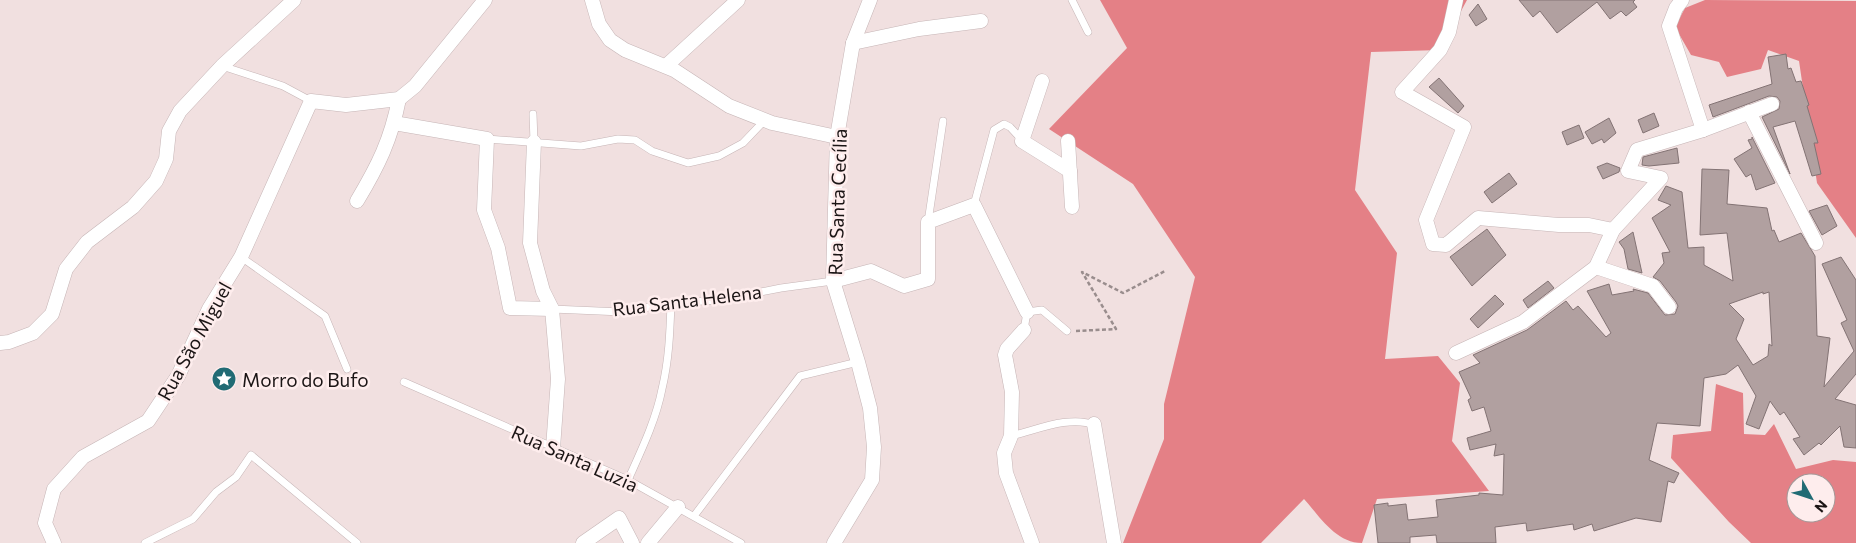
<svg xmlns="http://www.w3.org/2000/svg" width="1856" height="543" viewBox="0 0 1856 543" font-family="Commissioner,sans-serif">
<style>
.forest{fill:#e48086;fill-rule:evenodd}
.building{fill:#b1a0a0;stroke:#837374;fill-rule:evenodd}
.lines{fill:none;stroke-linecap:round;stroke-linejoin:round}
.service-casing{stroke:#c6b5b6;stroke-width:8}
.minor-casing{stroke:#c6b5b6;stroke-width:15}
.path{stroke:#998d8d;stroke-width:2.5;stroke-dasharray:4 2.5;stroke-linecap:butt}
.service{stroke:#fff;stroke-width:7}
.minor{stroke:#fff;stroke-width:14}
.labels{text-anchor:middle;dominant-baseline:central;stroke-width:5;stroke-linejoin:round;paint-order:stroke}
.street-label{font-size:19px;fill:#1b1515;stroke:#feeded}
.poi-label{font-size:19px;fill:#1b1515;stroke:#feeded;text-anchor:start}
</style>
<rect width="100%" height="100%" fill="#f1e0e0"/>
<g class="forest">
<path d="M1100,0h367l-27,50 -69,2 -16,138 42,63 -12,106 53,-3 22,27 -8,58 37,50 -112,8 -15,44c-26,0 -42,-26 -58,-44l-43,44h-138l41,-104v-35l31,-127 -62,-93 -84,-55 78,-81z"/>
<polygon points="1705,0 1856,1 1856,238 1817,183 1799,61 1768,50 1761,69 1727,77 1719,62 1691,55 1675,27 1685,8"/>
<path d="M1716,384l27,9 1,41 21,1 9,-11 22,45 37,-9 23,2v81h-105l-22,-21 -58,-64 2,-23 38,-4zM1796,483h30v30h-30z"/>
</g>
<g class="building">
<polygon points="1519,0 1635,0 1633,2 1637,7 1626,16 1621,11 1610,19 1597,2 1557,33 1540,11 1533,17"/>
<polygon points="1478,4 1487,19 1476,26 1469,15"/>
<polygon points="1786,54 1788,69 1791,68 1796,82 1801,81 1809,105 1807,106 1818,143 1814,143 1821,174 1812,176 1795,121 1773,127 1790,174 1762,117 1779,109 1780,101 1777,97 1769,96 1713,117 1709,105 1772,84 1768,57"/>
<polygon points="1439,78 1464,106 1458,113 1429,87"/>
<polygon points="1654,113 1659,126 1643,133 1638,120"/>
<polygon points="1609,118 1616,133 1604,143 1602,139 1592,144 1585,132"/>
<polygon points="1579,125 1584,138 1567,145 1562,132"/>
<polygon points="1752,137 1775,183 1756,190 1751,174 1746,177 1734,159 1752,148 1748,140 1752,139"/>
<polygon points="1677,148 1679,163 1649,166 1642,165 1643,157"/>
<polygon points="1607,163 1620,168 1619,172 1603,179 1597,167"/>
<path d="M1702,169l27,1 -2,34 40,4 5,23 2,-1 5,12 22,-9 11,18 3,5 2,80 13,2 -6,49 30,-36 -13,-28 6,-3 -25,-56 19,-7 15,23v94l-21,25 21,6v43l-12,-1 -4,-21 -19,19 -2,-2 -15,12 -11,-16 7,-2 -16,-25 -4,3 -10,-14 -11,28 -13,-5 10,-28 -18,-31 -12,9 -22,4 -4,48 -43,-3 -8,37 30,13 -5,10 -6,-2 -7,41 -25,-4 -42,13 -2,-7 -18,6 -1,-6 -46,7 -1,-8 -31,4 1,16h-59l-1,-8 -26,2v6h-32l-4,-38 14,-2v3l18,-2 2,16 30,-3 -2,-17 43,-5v-2l24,2 1,-41 -10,2 2,-12 -26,6 -3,-12 24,-7 -7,-24 -12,4 -4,-11 3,-2 -12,-26 21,-9 -7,-8 54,-25 39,-29 7,9 5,-4 28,31 5,-4 -24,-42 22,-7 3,11 22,-4 -1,-2 15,4 17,22 10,-1 3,-8 -2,-4 -16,-21 -7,-4 11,-14 -2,-10 8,-1 -18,-34 19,-13 -13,-5 8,-14 16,6 6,56 16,-1v18l29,16 -6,-48 -27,2zM1763,292v2l6,-2 3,54 -3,-2 -1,12 -15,9 -17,-26 8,-20 -15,-15z"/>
<polygon points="1509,173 1517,184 1492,203 1484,192"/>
<polygon points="1827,205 1837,226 1822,235 1809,211"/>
<polygon points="1487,229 1506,255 1472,286 1450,257"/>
<polygon points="1633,232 1642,273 1628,269 1624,249 1619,242"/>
<polygon points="1548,281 1554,288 1528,308 1523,300"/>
<polygon points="1495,295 1504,304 1478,328 1470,319"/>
</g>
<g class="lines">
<defs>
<g id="service">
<polyline points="1072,0 1088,32"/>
<polyline points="222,66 283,86 311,101"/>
<polyline points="533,114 534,142"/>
<polyline points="487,139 581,146 618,139 635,140 652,151 688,163 719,156 743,143 765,120"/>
<polyline points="974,205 994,130 1004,124 1010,127 1022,140"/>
<polyline points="928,222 943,121"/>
<polyline points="241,257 325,316 347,369"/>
<polyline points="552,309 622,312 671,303 720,300 781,288 833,281"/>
<polyline points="1024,330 1027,312 1042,310 1067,331"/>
<polyline points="404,382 628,480 741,543"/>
<path d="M1011,436c26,-6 58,-21 84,-11"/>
<path d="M628,480c13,-29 28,-60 34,-91 7,-29 8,-57 9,-86"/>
<polyline points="694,516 800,376 858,362"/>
<polyline points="145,543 193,519 216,492 236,477 251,455 357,543"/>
</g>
<g id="minor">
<polyline points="592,0 599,24 610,40 625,50 674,70 729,106 772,123 837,137"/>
<polyline points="1456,0 1449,32 1440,50 1402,92 1464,127 1426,220 1433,244 1446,245 1478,218 1559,225 1589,225 1613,230"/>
<polyline points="1682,0 1676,8 1669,26 1703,130"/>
<polyline points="853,43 919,29 981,21"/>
<polyline points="666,66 738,0"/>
<polyline points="1042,81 1022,141 1070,171"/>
<polyline points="1749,112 1816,243"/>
<polyline points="394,123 487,139 484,210 498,248 510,308 552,309"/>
<polyline points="1068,141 1072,207"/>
<polyline points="534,142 530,243 543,291 552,309 558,379 553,448"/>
<path d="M357,201c21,-35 34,-61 42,-102"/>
<polyline points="1596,267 1653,286 1669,307"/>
<polyline points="833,281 871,271 904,286 928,279 928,222 974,205 1027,312"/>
<polyline points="1024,330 1007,349 1005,355 1012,392 1011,436 1004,453 1006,473 1032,543"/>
<polyline points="0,343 9,342 33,333 52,314 66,269 87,242 133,207 156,181 166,159 169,131 180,111 222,66 294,0"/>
<polyline points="1456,353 1523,322 1596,267 1613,230 1661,178 1628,171 1637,150 1703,130 1772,104"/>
<polyline points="1094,424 1114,543"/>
<polyline points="54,543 45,523 54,489 83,457 148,421 178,376 209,309 241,257 311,101 346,105 399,99 415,86 485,0"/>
<polyline points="583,543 619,518 632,543"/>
<polyline points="648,543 678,507"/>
<polyline points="834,543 872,480 874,447 870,408 858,362 833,281 837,137 853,43 870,0"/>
</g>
</defs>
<use href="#service" class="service-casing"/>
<use href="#minor" class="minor-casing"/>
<polyline class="path" points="1076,331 1116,329 1082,272 1123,293 1165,271"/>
<use href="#service" class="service"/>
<use href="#minor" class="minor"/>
</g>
<defs>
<symbol id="sight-disc" viewBox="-11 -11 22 22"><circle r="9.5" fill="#216b74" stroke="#feeded"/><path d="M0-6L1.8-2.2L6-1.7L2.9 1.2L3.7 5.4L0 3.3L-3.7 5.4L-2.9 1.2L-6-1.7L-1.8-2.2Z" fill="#fff"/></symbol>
</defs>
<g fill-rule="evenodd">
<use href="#sight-disc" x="210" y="365" width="28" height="28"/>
</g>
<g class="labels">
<g class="street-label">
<text transform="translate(837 202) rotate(-88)">Rua Santa Cecília</text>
<text transform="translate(687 300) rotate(-7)">Rua Santa Helena</text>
<text transform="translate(194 341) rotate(-61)">Rua São Miguel</text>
<text transform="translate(575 458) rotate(24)">Rua Santa Luzia</text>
</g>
<g class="poi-label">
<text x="242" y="379">Morro do Bufo</text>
</g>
</g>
<g transform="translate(1811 498) rotate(130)"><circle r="24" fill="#feeded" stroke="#a39797"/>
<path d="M0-4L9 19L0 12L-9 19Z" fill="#216b74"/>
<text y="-8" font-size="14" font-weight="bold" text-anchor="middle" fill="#1b1515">N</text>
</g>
</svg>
